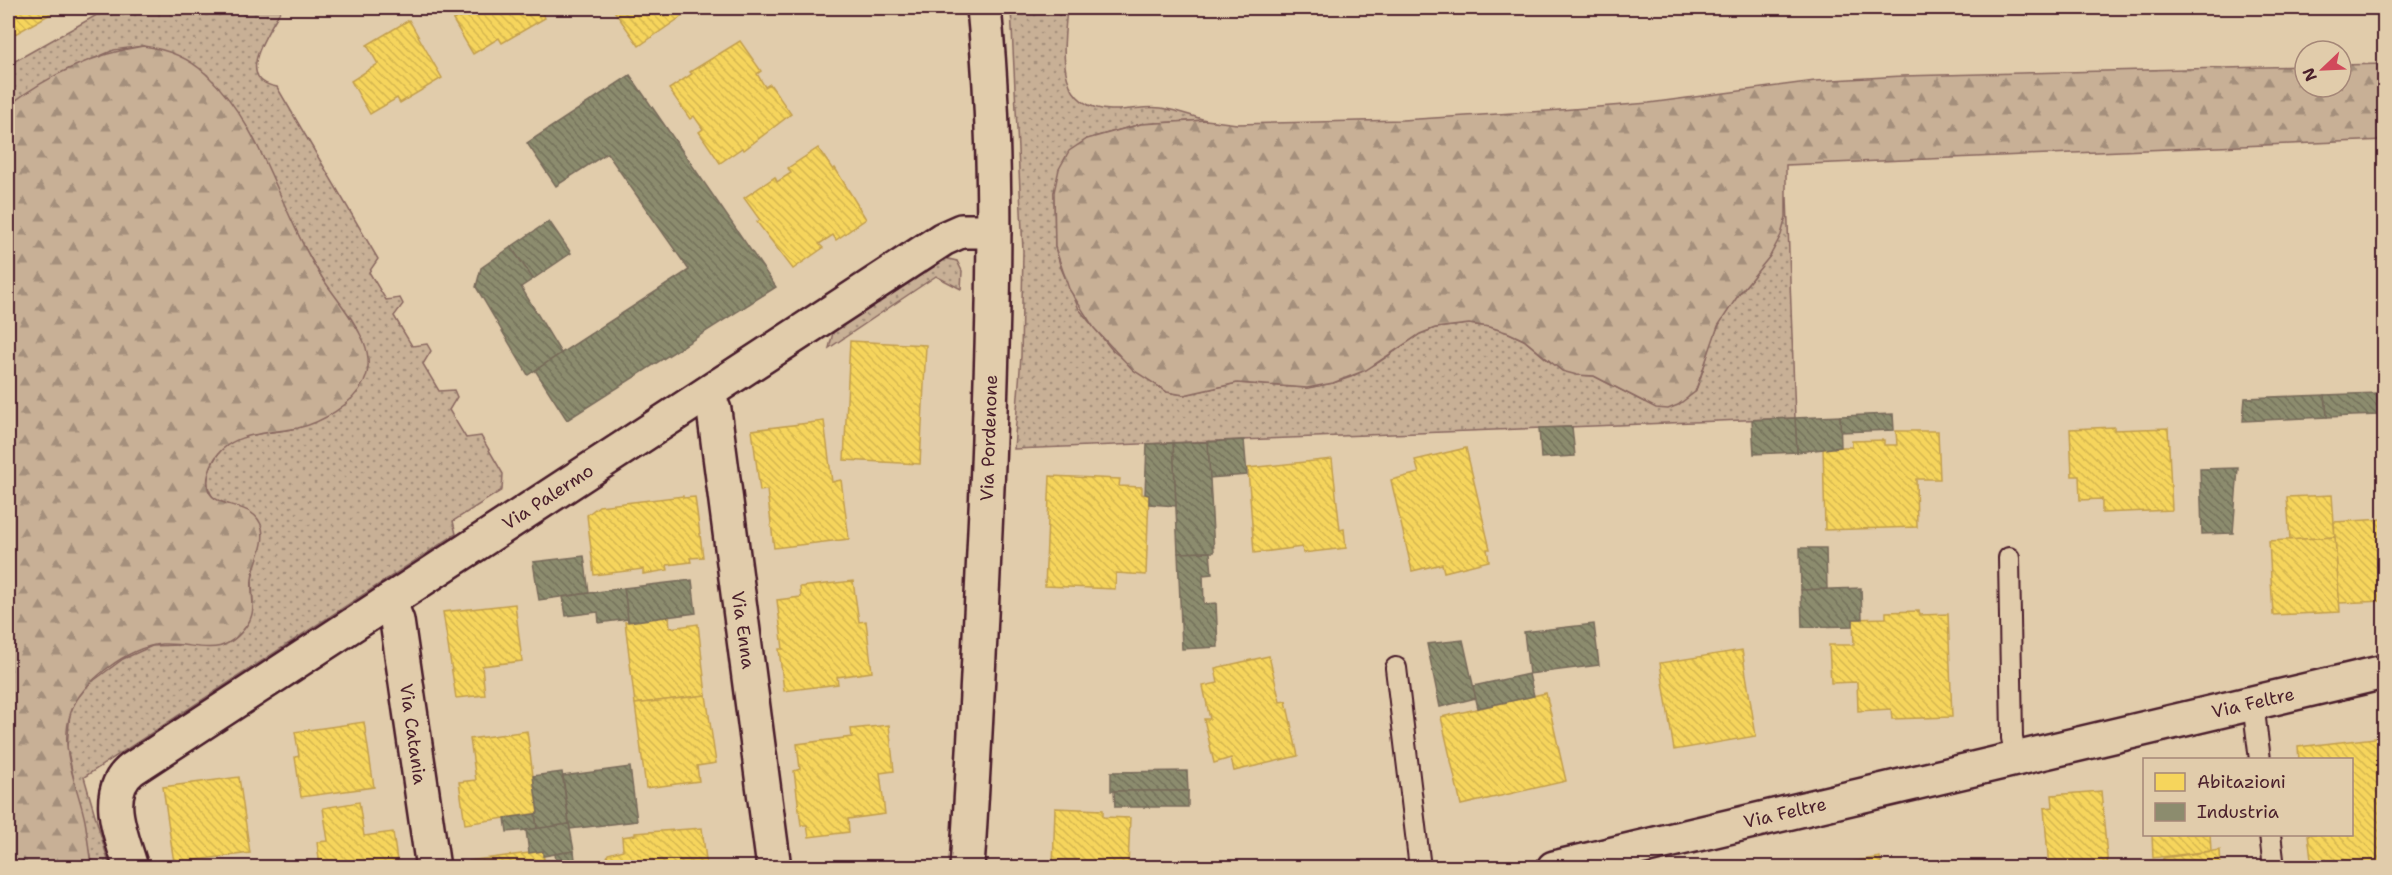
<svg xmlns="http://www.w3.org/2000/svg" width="2392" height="875" viewBox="0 0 2392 875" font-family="'Shantell Sans',sans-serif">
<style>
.grass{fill:url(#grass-dots);stroke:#896860;stroke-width:1.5}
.forest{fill:url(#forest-firs);stroke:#896860;stroke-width:1.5}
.homes{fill:url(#homes-back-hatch);stroke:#c29e4d;stroke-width:1.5}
.industry{fill:url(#industry-back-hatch);stroke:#786b5a;stroke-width:1.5}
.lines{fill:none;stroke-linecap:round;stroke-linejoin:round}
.lane-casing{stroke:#4a1f2b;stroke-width:24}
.street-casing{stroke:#4a1f2b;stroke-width:38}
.lane{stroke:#e1ccab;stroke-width:20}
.street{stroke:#e1ccab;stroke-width:33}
.labels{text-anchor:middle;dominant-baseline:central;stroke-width:6;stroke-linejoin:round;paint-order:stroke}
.street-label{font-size:18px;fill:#4a1f2b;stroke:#e1ccab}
</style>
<defs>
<pattern id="grass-dots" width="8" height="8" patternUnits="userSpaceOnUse" patternTransform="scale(1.5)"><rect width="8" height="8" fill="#c8b096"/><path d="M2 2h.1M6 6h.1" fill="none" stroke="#a48f7b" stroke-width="1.8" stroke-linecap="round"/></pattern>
<pattern id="forest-firs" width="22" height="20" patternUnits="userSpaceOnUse" patternTransform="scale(1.5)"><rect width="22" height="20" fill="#c8b096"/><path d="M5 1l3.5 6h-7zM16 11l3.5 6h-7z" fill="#a48f7b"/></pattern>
<pattern id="homes-back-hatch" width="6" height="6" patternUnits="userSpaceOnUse" patternTransform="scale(1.5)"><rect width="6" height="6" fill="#f6d55c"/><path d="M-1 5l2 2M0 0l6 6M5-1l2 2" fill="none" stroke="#d4b650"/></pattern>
<pattern id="industry-back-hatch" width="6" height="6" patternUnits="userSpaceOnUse" patternTransform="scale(1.5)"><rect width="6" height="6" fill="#8c8c6e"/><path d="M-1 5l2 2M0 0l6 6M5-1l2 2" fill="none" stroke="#74725b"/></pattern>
</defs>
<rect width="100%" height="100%" fill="#e1ccab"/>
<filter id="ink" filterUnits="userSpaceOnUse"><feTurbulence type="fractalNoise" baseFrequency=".0167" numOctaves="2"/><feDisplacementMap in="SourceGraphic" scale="12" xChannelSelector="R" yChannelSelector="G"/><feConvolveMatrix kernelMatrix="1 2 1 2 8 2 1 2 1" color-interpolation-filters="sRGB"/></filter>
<g filter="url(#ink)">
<g class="grass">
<path d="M109,8h173c-12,22 -50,72 -5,79l101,172 -9,13 17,28 14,-2 3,6 -9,12 18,30 15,-2 4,7 -8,13 16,27 15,-1 3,7 -8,13 17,28 15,-2 22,38 -1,16 -49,31 3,13 -372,243 26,90h-18l-25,-120 3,-35 7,-13 12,-15 34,-25 29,-13 26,-1 75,-42 -1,-24 3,-13 -16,-59c-11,-1 -23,-3 -28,-13 -5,-9 -4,-18 0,-27 17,-43 58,-29 91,-41 19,-6 36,-17 51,-30l-25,-108 -25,-43 -56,-118 -18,-27 -24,-27 -62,-27 -29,4 -49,21 -57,35v-41z"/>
<path d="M1011,8h56c-3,39 -14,100 44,102 16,1 33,-4 50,-2 15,2 30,8 45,12l-65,4 -54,15 -33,53 1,55 6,21 18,41 34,42 54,41 17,3 53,-12 70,5 26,-5 18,-6 28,-15 41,-28 15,-6 34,-4 21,3 19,6 15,7 25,21 28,14 17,1 50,26 51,-10c10,-22 13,-47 25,-69 26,-49 64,-63 67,-126l8,221 -781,31 7,-93 2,-105z"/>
<polygon points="944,258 957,261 962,271 961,289 936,276 829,348 834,329"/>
</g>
<g class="forest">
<path d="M143,46c23,3 46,12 63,28 56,52 72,131 110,194 15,26 36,46 48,74 5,13 6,27 0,40 -11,22 -43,41 -66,46 -33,6 -78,3 -89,44 -12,45 45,22 53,56 4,18 -8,34 -10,51 -2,17 6,30 -5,46 -25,37 -51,17 -85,19 -32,2 -81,38 -91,68 -13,37 7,74 14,109 3,16 3,31 7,46h-84v-761c39,-30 85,-52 135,-60z"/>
<polygon points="2384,64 2384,140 1786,165 1786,217 1781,235 1770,256 1739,294 1718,326 1695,392 1678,405 1668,409 1656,408 1594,376 1577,375 1562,371 1524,340 1509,333 1490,327 1469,324 1435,328 1420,334 1366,370 1333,383 1307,388 1237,383 1184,395 1167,392 1133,370 1094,328 1069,289 1055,247 1054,192 1059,169 1069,151 1087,139 1141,124 1206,120 1237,124 1402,120 1547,111 1649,103 1815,81 1902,76 2305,66 2305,87 2341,87 2341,65"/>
</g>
<g class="homes">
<polygon points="8,8 61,8 8,38"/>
<polygon points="476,8 539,8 545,18 502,43 499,38 473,54 453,20"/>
<polygon points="612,8 694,8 639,46"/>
<polygon points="409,20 442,78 400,103 397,98 370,114 351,81 378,64 367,45"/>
<polygon points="740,41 761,71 757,74 765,87 770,84 791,114 744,150 742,148 720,163 699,132 703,129 694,116 690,119 669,89 692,74 690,72"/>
<polygon points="818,148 833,170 835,168 866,219 836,240 833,235 819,244 823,248 793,269 757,222 760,220 744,198 775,177 777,182 791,173 788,168"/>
<polygon points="850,341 926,345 920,464 844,460"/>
<polygon points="824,421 832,482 841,480 849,539 774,548 767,490 760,491 752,430"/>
<polygon points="2114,427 2114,430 2168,428 2172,510 2102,513 2102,499 2080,500 2079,476 2072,476 2070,429"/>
<polygon points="1896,431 1938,431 1940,479 1916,479 1917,527 1825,530 1823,447 1852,447 1852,441 1884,440 1884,445 1897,445"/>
<polygon points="1466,448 1490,549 1487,549 1489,561 1444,572 1442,564 1412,571 1391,480 1419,473 1415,460"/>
<polygon points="1332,459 1340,530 1344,529 1346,548 1303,553 1302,547 1254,553 1248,468"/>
<polygon points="1050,476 1120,479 1119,486 1142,487 1142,494 1149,495 1146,575 1116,573 1115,589 1045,586"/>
<polygon points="2332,495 2335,537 2290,540 2287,497"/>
<polygon points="683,496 683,498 695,497 703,557 690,558 691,562 667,565 668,570 643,574 643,569 594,575 587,515 599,506"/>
<polygon points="2384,519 2384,601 2339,603 2334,522"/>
<polygon points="2335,537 2340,612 2273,615 2269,541"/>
<polygon points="853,581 859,622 866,621 872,672 837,677 838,684 784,691 779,649 783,649 777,600 801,597 800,587"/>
<polygon points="515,604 522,661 482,666 485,695 456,698 443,612"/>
<polygon points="1919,611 1920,615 1948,614 1952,717 1892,719 1891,709 1858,711 1857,682 1831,683 1829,645 1854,645 1853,619 1886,618 1886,612"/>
<polygon points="669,616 670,628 698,624 706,695 635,704 625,622"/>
<polygon points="1742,650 1756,736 1674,750 1660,663"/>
<polygon points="1269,656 1280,702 1286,701 1298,756 1234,771 1231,758 1214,763 1204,719 1210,719 1203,686 1218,683 1215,668"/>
<polygon points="1546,693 1566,781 1461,805 1441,717"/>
<polygon points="706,695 716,763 697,766 699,781 646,788 635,704"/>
<polygon points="364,722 374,787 301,797 295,757 299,756 295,732"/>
<polygon points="889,725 894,771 880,773 885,814 848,819 849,832 809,837 807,825 801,825 794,771 800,769 797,744 852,737 851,729"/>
<polygon points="527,731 538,813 465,824 459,782 476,780 470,739"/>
<polygon points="2383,737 2384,868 2312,868 2308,834 2352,834 2352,760 2299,760 2298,747"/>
<polygon points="239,777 250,853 174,863 163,787"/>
<polygon points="2101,791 2108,868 2049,868 2044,808 2053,807 2052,795"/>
<polygon points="359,802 364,836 393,832 398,868 320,868 317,842 328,841 323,808"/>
<polygon points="1055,808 1103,810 1103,817 1130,818 1128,868 1053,868"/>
<polygon points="702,828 707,868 615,867 606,862 608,854 623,850 622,837 635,835 635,833"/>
<polygon points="2152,834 2210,834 2211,851 2153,858"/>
<polygon points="2220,850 2221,868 2163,868 2163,858"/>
<polygon points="543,851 545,868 470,868 469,861"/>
<polygon points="1880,857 1882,868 1833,868 1833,865"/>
</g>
<g class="industry">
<polygon points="630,75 776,287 567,420 535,370 689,270 607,153 556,186 527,143"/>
<polygon points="549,221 571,253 533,279 511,247"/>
<polygon points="511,247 533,279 521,287 561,353 528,375 476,287 481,268"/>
<polygon points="2377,393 2378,415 2327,417 2325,395"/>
<polygon points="2325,395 2327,417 2243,421 2245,398"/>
<polygon points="1893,414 1894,430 1840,432 1840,416"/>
<polygon points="1840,416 1841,447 1797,452 1795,418"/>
<polygon points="1795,418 1797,452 1754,454 1752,420"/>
<polygon points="1572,427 1575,456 1541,458 1539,428"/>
<polygon points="1244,440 1247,475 1209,478 1208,442"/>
<polygon points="1208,442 1214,552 1178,553 1173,443"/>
<polygon points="1173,443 1176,506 1149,504 1149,495 1145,494 1147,444"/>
<polygon points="2238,468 2233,533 2202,534 2200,469"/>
<polygon points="1800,548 1826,548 1827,589 1801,590"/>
<polygon points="1210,552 1212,574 1203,575 1204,604 1216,603 1218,647 1182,649 1178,553"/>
<polygon points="584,556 589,593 539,600 533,562"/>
<polygon points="692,580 696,613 628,622 624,588"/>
<polygon points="624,588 628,619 599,623 598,612 566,616 563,597"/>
<polygon points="1861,588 1862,619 1853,619 1853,626 1802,627 1801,590"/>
<polygon points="1594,624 1599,665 1529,674 1524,632"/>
<polygon points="1463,640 1476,698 1440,707 1427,644"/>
<polygon points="1529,674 1534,696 1478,708 1473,686"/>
<polygon points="630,767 637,821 570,829 563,776"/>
<polygon points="1187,771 1188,791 1111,791 1111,772"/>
<polygon points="562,772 569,824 537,829 535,814 538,813 533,776"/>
<polygon points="1114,791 1188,791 1188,807 1115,807"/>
<polygon points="535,814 537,829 507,832 505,818"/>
<polygon points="569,824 574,851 543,856 543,851 529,853 526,830"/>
<polygon points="574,851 576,868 557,868 555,854"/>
</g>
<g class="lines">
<defs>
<g id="lane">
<polyline points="2009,558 2012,738 2016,759"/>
<polyline points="1396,668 1420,868"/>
<polyline points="2253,703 2260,760"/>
<polyline points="2270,834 2274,868"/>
</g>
<g id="street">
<polyline points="707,394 714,410 774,868"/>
<polyline points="389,601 397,621 433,868"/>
<path d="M131,868c-9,-32 -30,-75 1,-99l811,-530 18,-8h33"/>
<path d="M967,868c9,-135 15,-269 21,-403 6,-153 11,-306 -4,-457"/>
<polyline points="1554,868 2384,672"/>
</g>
</defs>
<use href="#lane" class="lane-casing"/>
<use href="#street" class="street-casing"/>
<use href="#lane" class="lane"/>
<use href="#street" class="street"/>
</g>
</g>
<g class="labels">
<g class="street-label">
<text transform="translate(989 438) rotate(-88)">Via Pordenone</text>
<text transform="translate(548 497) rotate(-33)">Via Palermo</text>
<text transform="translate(743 630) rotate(82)">Via Enna</text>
<text transform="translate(2253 703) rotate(-13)">Via Feltre</text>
<text transform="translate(413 734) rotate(82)">Via Catania</text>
<text transform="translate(1785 813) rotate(-13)">Via Feltre</text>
</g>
</g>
<rect width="2392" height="875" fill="none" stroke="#e1ccab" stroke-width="30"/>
<rect x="15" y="15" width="2362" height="845" fill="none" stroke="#4a1f2b" stroke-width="2" filter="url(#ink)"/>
<rect x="2143" y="758" width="210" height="78" fill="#e1ccab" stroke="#a58778" stroke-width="1.5"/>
<rect x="2155" y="773" width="30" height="18" fill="#f6d55c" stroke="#a58778" stroke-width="1.5"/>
<text x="2197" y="788" font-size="18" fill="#4a1f2b">Abitazioni</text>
<rect x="2155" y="803" width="30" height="18" fill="#8c8c6e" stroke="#a58778" stroke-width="1.5"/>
<text x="2197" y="818" font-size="18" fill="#4a1f2b">Industria</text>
<g transform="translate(2323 69) rotate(247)"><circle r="28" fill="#e1ccab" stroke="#a58778" stroke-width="1.5"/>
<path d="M0-4.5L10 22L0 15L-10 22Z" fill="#d1495b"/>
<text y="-9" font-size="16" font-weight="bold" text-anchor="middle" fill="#4a1f2b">N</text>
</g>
</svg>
